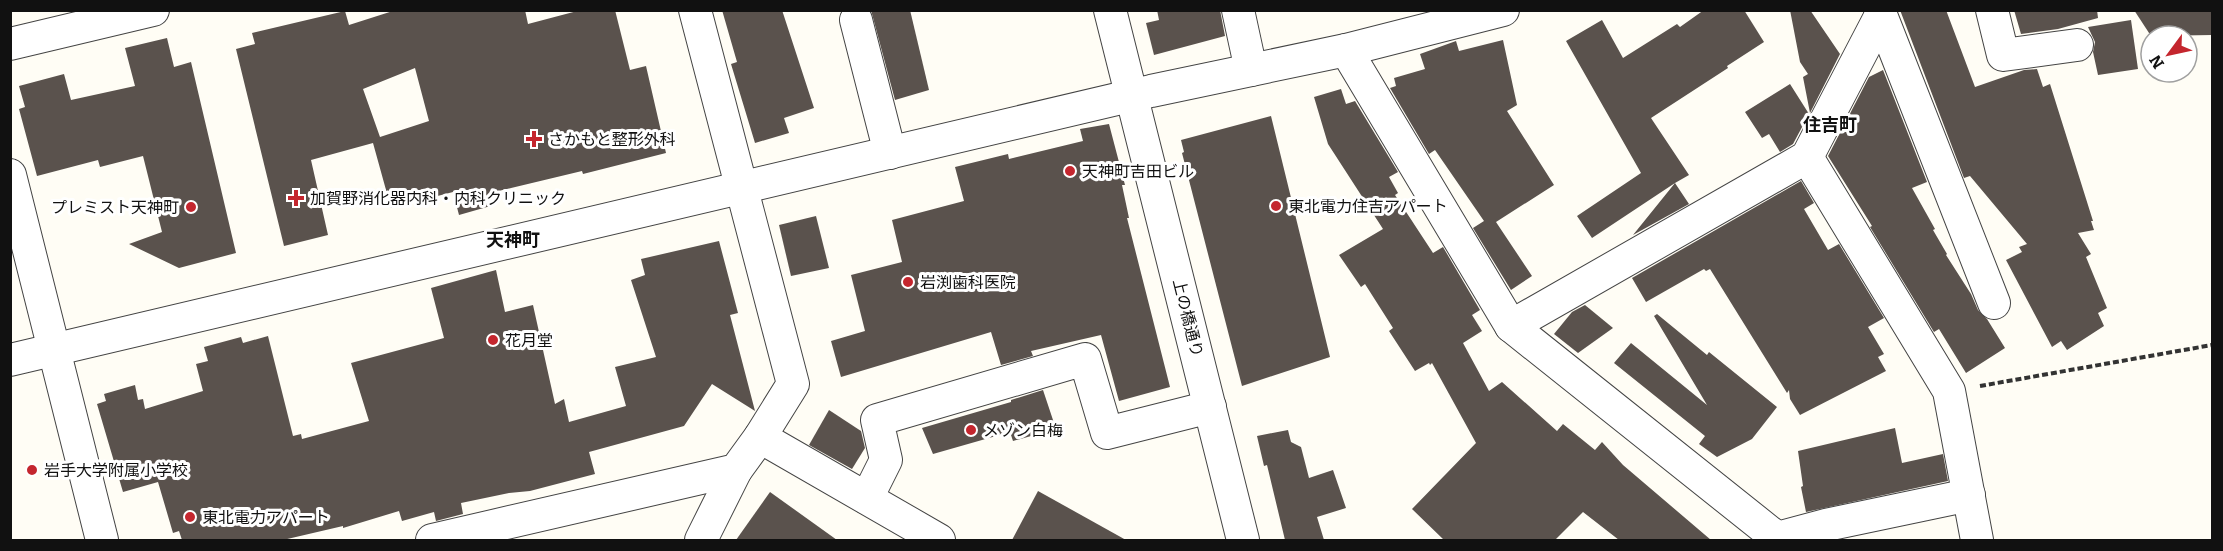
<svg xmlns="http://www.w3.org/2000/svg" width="2223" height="551" viewBox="0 0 2223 551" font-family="Bitter,'Noto Sans JP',serif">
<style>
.building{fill:#5a524d;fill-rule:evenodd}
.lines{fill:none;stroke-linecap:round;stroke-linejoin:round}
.minor-casing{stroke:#444;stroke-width:34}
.path{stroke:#333;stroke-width:4;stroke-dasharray:6 3;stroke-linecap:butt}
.minor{stroke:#fff;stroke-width:32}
.poi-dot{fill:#c4262e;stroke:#fff;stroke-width:2}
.labels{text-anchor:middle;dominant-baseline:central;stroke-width:6;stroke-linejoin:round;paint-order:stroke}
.poi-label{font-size:16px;fill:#111;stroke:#fff;text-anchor:start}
.street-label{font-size:16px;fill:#111;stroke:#fff}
.neighbourhood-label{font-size:18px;font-weight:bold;fill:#111;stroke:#fff}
</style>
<rect width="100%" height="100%" fill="#fffdf5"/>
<g class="building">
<path d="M396,10h129l3,14 53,-14h34l15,60 16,-4 20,87 -83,21 -1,-3 -92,22 4,12 -35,10 -6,-23 -62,16 -18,-65 -62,17 17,75 -44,11 -48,-197 19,-5 -3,-11 93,-22 4,14zM415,68l14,53 -49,16 -17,-48z"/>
<polygon points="722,10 782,10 814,108 784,118 789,133 755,143 731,64 737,62"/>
<polygon points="871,10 910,10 929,90 895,100"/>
<polygon points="1157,10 1220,10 1225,36 1154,55 1146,23 1159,20"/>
<polygon points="1704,10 1744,10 1764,42 1727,66 1728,68 1651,118 1689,175 1675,183 1689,204 1633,235 1675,183 1592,238 1577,216 1641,173 1566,41 1602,20 1623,58 1677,24 1680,27"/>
<polygon points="1790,10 1810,10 1840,54 1810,113 1803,77 1808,74 1800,62"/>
<polygon points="1900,10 1946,10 1975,87 2024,70 2037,69 2043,87 2050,84 2093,221 2091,221 2094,230 2078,233 2091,254 2086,257 2107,308 2098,313 2104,326 2067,350 2061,341 2052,347 2006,260 2022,252 2019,247 2027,244 1970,176 1964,178"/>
<polygon points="2014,10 2097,10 2098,18 2058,29 2021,34"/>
<polygon points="2134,10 2212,10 2212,35 2151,36"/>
<polygon points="2131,20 2138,69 2098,75 2093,52 2095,42 2088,27"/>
<polygon points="167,38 174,67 191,62 236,253 179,268 129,244 162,232 143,156 100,167 98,160 37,176 19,109 25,107 19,86 64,74 71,100 135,86 125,48"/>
<polygon points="1503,40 1517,105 1507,111 1554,185 1496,222 1532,276 1511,290 1473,228 1484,221 1435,150 1429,154 1390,88 1396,86 1394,78 1425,69 1420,54 1456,41 1459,51"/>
<polygon points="1883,70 1927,182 1912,188 1935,229 1933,230 1947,254 1946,255 1971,294 1978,310 1987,319 2005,348 1966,373 1939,329 1934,332 1870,227 1872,226 1828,156 1869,77"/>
<polygon points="1790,84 1809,114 1793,144 1780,152 1769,134 1762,138 1745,112"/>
<polygon points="1341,89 1346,104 1355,101 1398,172 1389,177 1398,193 1395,195 1433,253 1443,247 1480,310 1472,315 1482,331 1463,343 1489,391 1502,382 1557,431 1563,424 1595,450 1602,442 1623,465 1711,540 1619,540 1583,512 1555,540 1444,540 1412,509 1476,443 1432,363 1430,365 1429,363 1415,371 1389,331 1393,328 1365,284 1361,287 1339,255 1383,229 1328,144 1314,97"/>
<polygon points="1271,116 1330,357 1242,386 1182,153 1184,152 1181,140"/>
<polygon points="1109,124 1125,185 1122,185 1129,218 1127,218 1170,387 1119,401 1101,335 1031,351 1033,356 1001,365 991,332 841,377 831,341 865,331 851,275 902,262 892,220 964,201 955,167 1008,154 1009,159 1083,141 1080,129"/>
<polygon points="1801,181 1814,203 1804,209 1828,250 1839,244 1884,318 1868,327 1884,354 1878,357 1886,371 1800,415 1790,399 1789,390 1787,393 1710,269 1706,271 1704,269 1646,302 1632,278"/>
<polygon points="816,216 829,268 791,276 779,225"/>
<polygon points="719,241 738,313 730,315 755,411 712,384 684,426 589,452 595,474 530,491 509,493 461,503 463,514 436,521 434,512 402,521 399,511 343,528 343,526 283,540 182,540 179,531 173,533 158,482 123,492 97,404 106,401 104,394 135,385 138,400 143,399 145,409 203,391 196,364 208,361 204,347 241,337 243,343 268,336 293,436 301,434 302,439 369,421 351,363 444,338 431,288 496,270 505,312 533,305 555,404 564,399 569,422 626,406 615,367 656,357 631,280 645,275 641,259"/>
<polygon points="1585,305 1613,328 1578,353 1554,334 1572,312"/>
<polygon points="1657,314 1707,355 1709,352 1777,407 1752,439 1717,457 1699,444 1705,436 1614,363 1631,343 1707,405 1654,316"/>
<polygon points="1043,390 1056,429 1013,441 1010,432 933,454 922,428 1011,402 1011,400"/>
<polygon points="829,410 861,431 865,448 852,469 809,445"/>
<polygon points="1895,428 1902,463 1943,454 1948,481 1806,512 1801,487 1803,486 1798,451"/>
<polygon points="1288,430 1291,442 1301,447 1309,478 1333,470 1346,508 1317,517 1324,540 1285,540 1267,465 1264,466 1257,436"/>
<polygon points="1038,491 1126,540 1012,540"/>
<polygon points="770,492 837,540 736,540"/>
</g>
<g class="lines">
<defs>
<g id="minor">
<polyline points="1110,10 1243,540"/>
<polyline points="1238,10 1251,70"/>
<polyline points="1992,10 2003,55 2077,45"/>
<polyline points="1881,15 1994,303"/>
<polyline points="856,20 890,153"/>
<polyline points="10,44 153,10"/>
<polyline points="1346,50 1511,326 1777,538 1826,525 1969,495"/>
<polyline points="1807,157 1949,391 1977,540"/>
<polyline points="10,175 102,540"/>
<polyline points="1511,326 1807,157 1881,15 1880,10"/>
<polyline points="10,360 1151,91 1346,50 1503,10"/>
<polyline points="760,437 939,540"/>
<polyline points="867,498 886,460 877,420 1085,359 1107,433 1210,407"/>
<polyline points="432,540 736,470 760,437 793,384 695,10"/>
<polyline points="701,540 736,470"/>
</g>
</defs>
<use href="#minor" class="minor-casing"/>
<polyline class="path" points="1980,386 2212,345"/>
<use href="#minor" class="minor"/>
</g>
<g class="poi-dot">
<path d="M531 130h6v6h6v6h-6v6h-6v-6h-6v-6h6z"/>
<circle cx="1070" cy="171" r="6"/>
<path d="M293 189h6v6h6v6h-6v6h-6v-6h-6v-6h6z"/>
<circle cx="1276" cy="206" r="6"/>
<circle cx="191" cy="207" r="6"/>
<circle cx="908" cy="282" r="6"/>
<circle cx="493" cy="340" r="6"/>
<circle cx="971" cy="430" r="6"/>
<circle cx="32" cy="470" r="6"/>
<circle cx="190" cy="517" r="6"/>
</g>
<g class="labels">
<g class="poi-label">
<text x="548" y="139">さかもと整形外科</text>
<text x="1082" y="171">天神町吉田ビル</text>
<text x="310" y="198">加賀野消化器内科・内科クリニック</text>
<text x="1288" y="206">東北電力住吉アパート</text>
<text x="179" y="207" text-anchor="end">プレミスト天神町</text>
<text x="920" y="282">岩渕歯科医院</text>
<text x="505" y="340">花月堂</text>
<text x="983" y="430">メゾン白梅</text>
<text x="44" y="470">岩手大学附属小学校</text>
<text x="202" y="517">東北電力アパート</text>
</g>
<g class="street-label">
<text transform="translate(1188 318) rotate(76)">上の橋通り</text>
</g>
<g class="neighbourhood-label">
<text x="1830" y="125">住吉町</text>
<text x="513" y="240">天神町</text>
</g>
</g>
<rect width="2223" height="551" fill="none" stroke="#111111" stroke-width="24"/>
<g transform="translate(2169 54) rotate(237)"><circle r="28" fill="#ffffff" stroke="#a0a0a0" stroke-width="1.5"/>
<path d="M0-4.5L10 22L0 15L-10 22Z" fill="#c4262e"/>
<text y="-9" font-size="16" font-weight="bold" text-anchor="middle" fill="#111111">N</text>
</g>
</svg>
